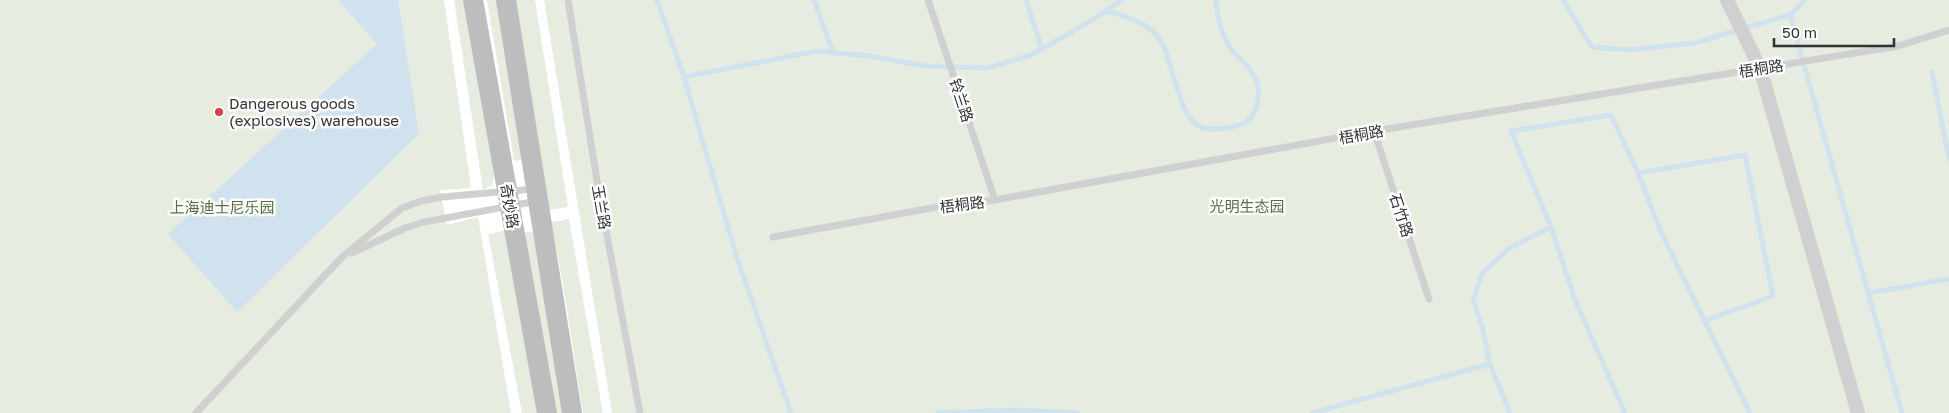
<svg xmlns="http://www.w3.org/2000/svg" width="1949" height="413" viewBox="0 0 1949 413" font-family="'Golos Text','Noto Sans SC',sans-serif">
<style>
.green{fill:#e6ecdf}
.water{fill:#cfe2ee}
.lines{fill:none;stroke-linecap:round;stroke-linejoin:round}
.stream{stroke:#cfe2ee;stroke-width:5}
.lane{stroke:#d0d0d0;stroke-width:7}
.street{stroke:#d0d0d0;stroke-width:14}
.secondary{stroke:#bdbdbd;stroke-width:20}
.poi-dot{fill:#e63946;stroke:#fff;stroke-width:2}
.labels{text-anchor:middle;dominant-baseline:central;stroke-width:5;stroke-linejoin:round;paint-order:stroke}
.street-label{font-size:15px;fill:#333;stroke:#fff}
.poi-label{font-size:15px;fill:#333;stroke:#fff;text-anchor:start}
.park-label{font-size:15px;fill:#56703f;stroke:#fff}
</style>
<rect width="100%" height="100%" fill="#fff"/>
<g class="green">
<polygon points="0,0 444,0 471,188 440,190 447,225 478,217 511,413 0,413"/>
<polygon points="454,0 471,0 493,153 494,177 492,185 483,190"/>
<polygon points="487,0 498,0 523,159 514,161"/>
<polygon points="515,0 535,0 568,207 548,210"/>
<polygon points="544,0 1949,0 1949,413 612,413"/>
<path d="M569,219l34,194h-20c-11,-64 -17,-128 -33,-191z"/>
<polygon points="506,230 539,413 522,413 488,234"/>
<polygon points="534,231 565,413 556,413 523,233"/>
</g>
<polygon class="water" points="338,0 398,0 419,134 237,312 168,234 377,44"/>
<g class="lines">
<g class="stream">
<polyline points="657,0 684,77 737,258 791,413"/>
<polyline points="814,0 833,52"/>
<polyline points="1026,0 1042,49"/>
<polyline points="1563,0 1592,47 1630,50 1694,43 1790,15 1805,0"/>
<path d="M1106,11c67,16 55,36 76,91 3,9 7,18 17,24 10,6 42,2 51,-7 6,-7 10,-23 8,-32 -2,-16 -17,-26 -26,-37 -10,-13 -15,-34 -16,-50"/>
<polyline points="1790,15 1902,413"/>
<polyline points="1932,72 1949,159"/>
<polyline points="684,77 817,51 870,56 924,66 988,68 1031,55 1089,22 1122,0"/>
<polyline points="1638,173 1661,232 1750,413"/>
<polyline points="1551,227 1575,300 1625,413"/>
<polyline points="1868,293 1949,279"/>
<polyline points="1490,364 1510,413"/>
<polyline points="937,413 1016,410 1077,413"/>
<polyline points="1312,413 1490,364 1482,326 1473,300 1482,274 1508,249 1551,227 1511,131 1611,115 1638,173 1745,155 1773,296 1704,321"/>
</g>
<g class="lane">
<polyline points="568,0 598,187 640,413"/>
<polyline points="928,0 995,200"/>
<polyline points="1374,131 1429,299"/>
<polyline points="773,237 937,207 995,200 1374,131 1898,46 1949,30"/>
<polyline points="352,253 405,228 424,222 537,201"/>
<polyline points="196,413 342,257 402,208 421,201 442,197 534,189"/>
</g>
<polyline class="street" points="1727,0 1760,68 1858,413"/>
<g class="secondary">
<polyline points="473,0 547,413"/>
<polyline points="506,0 572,413"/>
</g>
</g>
<circle class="poi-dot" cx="219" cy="112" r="5"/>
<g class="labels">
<g class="street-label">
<text transform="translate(1761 68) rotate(-9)">梧桐路</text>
<text transform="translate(962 100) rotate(72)">铃兰路</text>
<text transform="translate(1361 134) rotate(-10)">梧桐路</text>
<text transform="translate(962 204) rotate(-7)">梧桐路</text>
<text transform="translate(510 206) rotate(80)">奇妙路</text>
<text transform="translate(602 207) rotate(80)">玉兰路</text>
<text transform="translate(1402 215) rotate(72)">石竹路</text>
</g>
<g class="poi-label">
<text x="229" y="103">Dangerous goods<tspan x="229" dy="17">(explosives) warehouse</tspan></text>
</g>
<g class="park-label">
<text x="1247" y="206">光明生态园</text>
<text x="222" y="207">上海迪士尼乐园</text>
</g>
</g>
<path d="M1774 38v8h120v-8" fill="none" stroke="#333333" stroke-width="2.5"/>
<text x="1782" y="38" font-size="15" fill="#333333" stroke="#ffffff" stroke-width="4" paint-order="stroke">50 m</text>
</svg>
